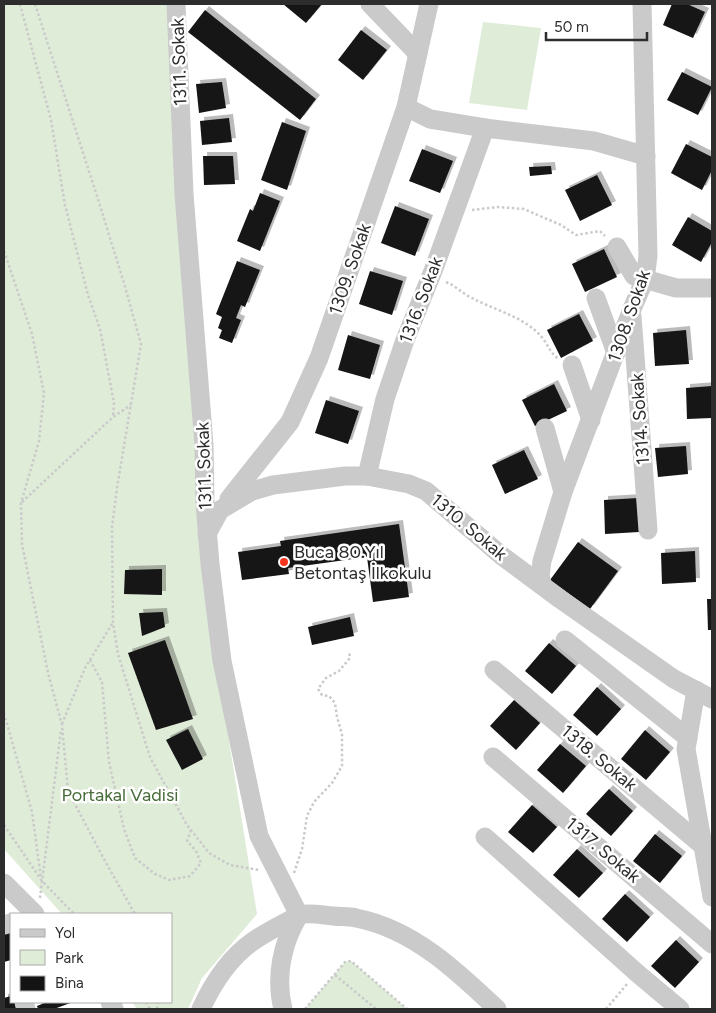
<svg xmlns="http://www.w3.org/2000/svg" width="716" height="1013" viewBox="0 0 716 1013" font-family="Figtree,sans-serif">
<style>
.green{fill:#dfecd8}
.building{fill:#141414;filter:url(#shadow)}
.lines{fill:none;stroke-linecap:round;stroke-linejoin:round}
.path{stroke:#cacaca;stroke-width:2.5;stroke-dasharray:2.5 2.5;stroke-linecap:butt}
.minor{stroke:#cacaca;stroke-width:19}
.poi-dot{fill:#f3351f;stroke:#fff;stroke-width:2}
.labels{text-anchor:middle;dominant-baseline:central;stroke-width:5;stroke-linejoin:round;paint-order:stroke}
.street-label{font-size:18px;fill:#2d2d2d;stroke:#fff}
.poi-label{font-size:18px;fill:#2d2d2d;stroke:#fff;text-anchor:start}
.park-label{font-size:18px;fill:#466b37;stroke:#fff}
</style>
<defs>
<filter id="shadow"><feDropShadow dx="4" dy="-4" stdDeviation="0" flood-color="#0004"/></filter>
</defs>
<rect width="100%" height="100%" fill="#fff"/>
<g class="green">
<polygon points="4,4 174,4 219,679 257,914 202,978 188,1009 137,1009 132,1002 171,1002 171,914 62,914 4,849"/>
<polygon points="483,22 541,28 527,110 469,103"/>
<polygon points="351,961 357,966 407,1009 305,1009 345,962"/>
</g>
<g class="building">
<polygon points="283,4 322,4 306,23"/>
<polygon points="672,4 687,4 705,12 693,38 663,25"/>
<polygon points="205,10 316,99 300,120 188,32"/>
<polygon points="361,30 387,50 363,80 338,60"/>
<polygon points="682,72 712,87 698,115 667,100"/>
<polygon points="222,82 226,108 199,113 196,84"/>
<polygon points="229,118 232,142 202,145 200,121"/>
<polygon points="282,122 306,131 287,190 261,180"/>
<polygon points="686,144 712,157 712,170 702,190 671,173"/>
<polygon points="422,149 453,161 440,193 409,181"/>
<polygon points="203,156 233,156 235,184 204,185"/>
<polygon points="551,166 552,174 530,176 529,167"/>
<polygon points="597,175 612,205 580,221 565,190"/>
<polygon points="260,193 280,201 260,251 237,241 250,209 253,211"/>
<polygon points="395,206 429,219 415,256 381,243"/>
<polygon points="688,217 712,231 712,242 701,262 672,245"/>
<polygon points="604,249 617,277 585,292 572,264"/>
<polygon points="237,261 260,270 245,307 241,305 236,318 241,320 232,343 219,338 222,330 218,328 222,317 216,314"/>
<polygon points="370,271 403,281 392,315 359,304"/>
<polygon points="579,314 593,341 561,358 547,330"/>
<polygon points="686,330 689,364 655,366 653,333"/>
<polygon points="348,335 380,345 370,379 338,370"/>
<polygon points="554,384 567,411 535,426 522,400"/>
<polygon points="712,386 712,418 687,419 686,388"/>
<polygon points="326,400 359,411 348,444 315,433"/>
<polygon points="686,446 688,474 658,477 655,448"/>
<polygon points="524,450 538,479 505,494 492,465"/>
<polygon points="638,498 639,532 605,534 604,500"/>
<polygon points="399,524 409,597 373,602 367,557 288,568 289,574 242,580 238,552 281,546 280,541"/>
<polygon points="578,542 618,571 590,609 550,580"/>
<polygon points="695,551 696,582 662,584 661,553"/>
<polygon points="162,569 162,595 124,594 125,570"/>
<polygon points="707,599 712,599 712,630 708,630"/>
<polygon points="163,612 165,627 142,636 139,613"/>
<polygon points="350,617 354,636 312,645 308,627"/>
<polygon points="165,640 193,719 156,730 128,653"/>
<polygon points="549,643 576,666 552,694 525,671"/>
<polygon points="597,687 621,709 597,736 573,715"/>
<polygon points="514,700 540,723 516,750 490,726"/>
<polygon points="188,729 203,759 182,770 166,740"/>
<polygon points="645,730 670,752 646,780 621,759"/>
<polygon points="560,744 586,766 563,793 537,770"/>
<polygon points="609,789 633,811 611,836 586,814"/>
<polygon points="532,805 557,827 533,853 508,832"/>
<polygon points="655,834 682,856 660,883 633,861"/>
<polygon points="577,849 603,873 579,898 553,875"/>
<polygon points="625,894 650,917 627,942 602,919"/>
<polygon points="11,930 11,960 4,962 4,933"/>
<polygon points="676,940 699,962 675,988 651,966"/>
<polygon points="11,996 11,1002 15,1002 16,1009 4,1009 4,998"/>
<polygon points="47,1002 73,1002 54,1009 38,1009 37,1006"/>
</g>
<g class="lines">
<g class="path">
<polyline points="20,4 51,120 65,205 88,295 100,329 114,403 113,417"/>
<polyline points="35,4 97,196 124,283 141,344 117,488 112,527 113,623 118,654 150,757 187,825 209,853 230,865 259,870"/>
<polyline points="472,210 498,207 524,209 561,225 576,235 600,231 605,236"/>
<polyline points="4,251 32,334 44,393 39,441 21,503 22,544 48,673 62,725 68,791 105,861 135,914"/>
<path d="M446,282c10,4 17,12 26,16 22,12 50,18 68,37 7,7 10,19 19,24"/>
<polyline points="22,502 113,417 131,405"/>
<polyline points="90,660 102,682 109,762 124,829 135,858 155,874 169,880 190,876 201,863 196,851 187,841 191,830"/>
<polyline points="4,713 32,812 41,878"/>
<polyline points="62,724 85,668 112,624"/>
<polyline points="4,825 42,881 74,914"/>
<polyline points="294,873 302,849 307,816 314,802 332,783 342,766 342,734 337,717 335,703 329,696 322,695 318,689 326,678 339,671 350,658 349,651"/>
<polyline points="40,898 61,730"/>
<polyline points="335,975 376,1009"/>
<polyline points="146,1002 150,1009"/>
<polyline points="157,1009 158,1002"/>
<polyline points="305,1009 345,962 351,961 407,1009"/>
<polyline points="606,1009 627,984"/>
</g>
<g class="minor">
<polyline points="176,4 184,194 204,445 205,503 210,564 222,661 259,836 299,915"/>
<polyline points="370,4 418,54"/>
<polyline points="406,107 430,119 485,128"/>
<polyline points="617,247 634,276 676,288 712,288"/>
<polyline points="596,298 616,353"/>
<polyline points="632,316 648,530"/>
<polyline points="572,365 591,420"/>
<polyline points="545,428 563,492"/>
<polyline points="367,476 385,399 405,340 433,271 485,128 594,141 646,156"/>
<polyline points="229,499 290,422 319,358 406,107 429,4"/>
<polyline points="207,534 220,510 252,491 273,485 345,476 367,476 409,484 426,491 502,556 560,599 674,679 712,699"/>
<polyline points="543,586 540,576 542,561 563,492 632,309 645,279 648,256 642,4"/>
<polyline points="565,640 688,738"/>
<polyline points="494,670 703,846"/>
<polyline points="696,690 686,749 712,897"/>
<polyline points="493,757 712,944"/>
<polyline points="485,837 637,973 680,1009"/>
<polyline points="4,883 35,914"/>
<polyline points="4,925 11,923"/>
<polyline points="24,1002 26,1009"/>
<polyline points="110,1002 114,1009"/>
<path d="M201,1009c12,-26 27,-50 51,-67 14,-10 31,-18 47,-27 11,-3 22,0 34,1 8,1 16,0 23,2 57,11 101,53 141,91"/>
<path d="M283,1009c-8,-32 -1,-66 16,-94"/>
</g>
</g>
<circle class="poi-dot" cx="284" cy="562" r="5"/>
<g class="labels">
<g class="street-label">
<text transform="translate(179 62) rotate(-92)">1311. Sokak</text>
<text transform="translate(350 269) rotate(-71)">1309. Sokak</text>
<text transform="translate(421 300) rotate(-69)">1316. Sokak</text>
<text transform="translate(629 316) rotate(-71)">1308. Sokak</text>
<text transform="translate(640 419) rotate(-94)">1314. Sokak</text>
<text transform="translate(204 466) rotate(-92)">1311. Sokak</text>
<text transform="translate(469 527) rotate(40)">1310. Sokak</text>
<text transform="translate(599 758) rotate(40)">1318. Sokak</text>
<text transform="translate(603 850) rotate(40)">1317. Sokak</text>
</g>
<g class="poi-label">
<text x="294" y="552">Buca 80.Yıl<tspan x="294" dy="21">Betontaş İlkokulu</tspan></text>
</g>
<g class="park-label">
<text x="120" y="795">Portakal Vadisi</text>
</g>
</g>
<rect width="716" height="1013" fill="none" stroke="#2d2d2d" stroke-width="10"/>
<rect x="10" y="913" width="162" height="90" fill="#ffffff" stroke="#ababab"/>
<rect x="20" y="929" width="25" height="8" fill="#cacaca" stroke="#ababab"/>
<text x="55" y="938" font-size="15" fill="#2d2d2d">Yol</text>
<rect x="20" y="950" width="25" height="15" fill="#dfecd8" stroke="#ababab"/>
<text x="55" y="963" font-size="15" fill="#2d2d2d">Park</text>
<rect x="20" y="976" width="25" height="15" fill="#141414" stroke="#ababab"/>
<text x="55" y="988" font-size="15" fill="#2d2d2d">Bina</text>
<path d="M546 32v8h101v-8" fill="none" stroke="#2d2d2d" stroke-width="2.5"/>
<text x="554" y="32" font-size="15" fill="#2d2d2d" stroke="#ffffff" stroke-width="4" paint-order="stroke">50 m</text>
</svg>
